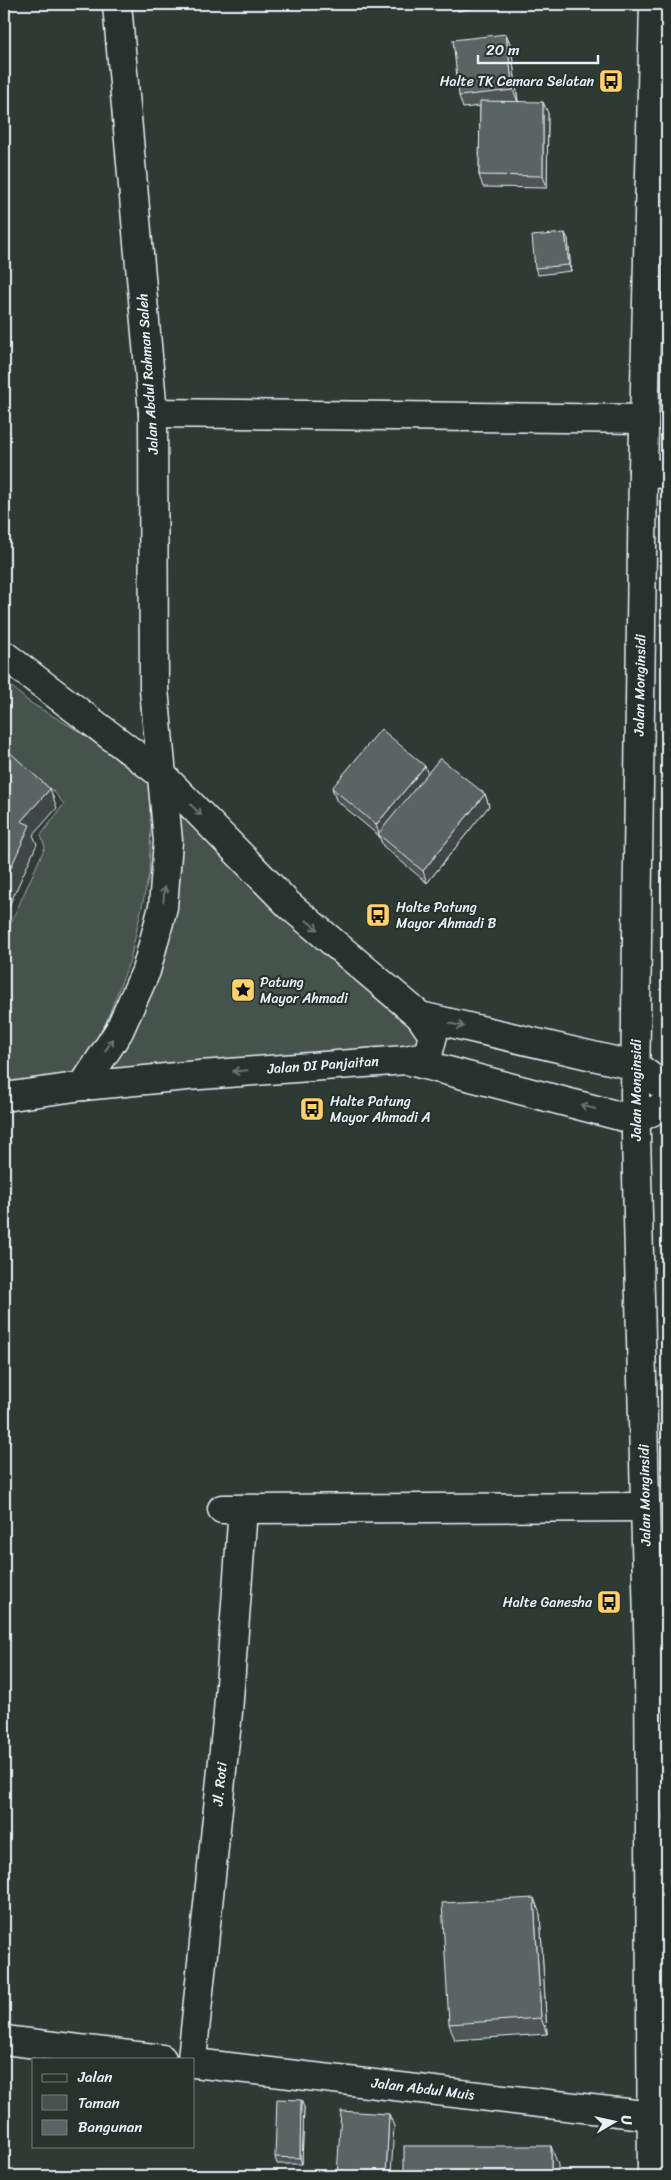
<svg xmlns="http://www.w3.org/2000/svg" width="671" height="2180" viewBox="0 0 671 2180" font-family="Sriracha,sans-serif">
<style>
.green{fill:#45524e;stroke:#96a2a3}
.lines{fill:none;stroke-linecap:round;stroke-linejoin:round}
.street-casing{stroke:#e8f1f8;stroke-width:31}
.secondary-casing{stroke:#e8f1f8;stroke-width:31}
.street{stroke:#26332d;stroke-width:28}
.secondary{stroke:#26332d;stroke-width:28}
.wall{fill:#4d5755;stroke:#e8f1f8}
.shaded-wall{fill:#3e4745;stroke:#e8f1f8}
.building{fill:#596563;stroke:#e8f1f8}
.oneway{stroke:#6a7674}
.labels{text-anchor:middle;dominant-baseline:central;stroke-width:4.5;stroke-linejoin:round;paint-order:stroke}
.poi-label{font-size:14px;fill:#e8f1f8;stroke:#26332d;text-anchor:start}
.street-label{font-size:14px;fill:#e8f1f8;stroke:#26332d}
</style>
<rect width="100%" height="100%" fill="#2e3b35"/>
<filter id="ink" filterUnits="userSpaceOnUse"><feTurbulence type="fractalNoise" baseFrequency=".02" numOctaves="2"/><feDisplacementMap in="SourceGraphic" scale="10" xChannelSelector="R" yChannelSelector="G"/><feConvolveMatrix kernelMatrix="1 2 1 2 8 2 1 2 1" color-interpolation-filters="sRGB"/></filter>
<g filter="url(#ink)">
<g class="green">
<polygon points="4,680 29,702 75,729 150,780 152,803 149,875 130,960 105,1025 71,1077 4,1088 4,938 45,847 41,835 64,804 55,793 4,749"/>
<polygon points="169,789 422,1035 419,1049 100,1077 131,1030"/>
</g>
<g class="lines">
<defs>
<g id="street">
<polyline points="153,413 644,419"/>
<polyline points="643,471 667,475"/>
<polyline points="4,655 162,775"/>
<polyline points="636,1066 667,1089"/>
<polyline points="635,1120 667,1104"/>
<polyline points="222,1509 645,1507"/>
<polyline points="192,2059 228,1712 243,1509"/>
</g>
<g id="secondary">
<polyline points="162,775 289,905 420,1016 636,1066"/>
<polyline points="406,1060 428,1055 433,1035 420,1016"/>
<polyline points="83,1086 119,1031 146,971 163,907 168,841 154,689 153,413 117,4"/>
<polyline points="4,1097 83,1086 187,1076 406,1060 635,1120"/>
<polyline points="4,2040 162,2059"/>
<polyline points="194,2063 652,2116"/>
<polyline points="652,2176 649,1664 635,1094 643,471 654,4"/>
</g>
</defs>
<use href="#street" class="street-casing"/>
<use href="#secondary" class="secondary-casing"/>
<use href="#street" class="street"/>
<use href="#secondary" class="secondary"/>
</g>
<g class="wall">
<polygon points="455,4 500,4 458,11"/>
<polygon points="506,34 511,46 518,101 548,113 547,188 483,187 479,175 480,106 463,108 459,96"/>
<polygon points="568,239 571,271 538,275 535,268"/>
<polygon points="428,773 485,794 489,806 427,883 383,846 379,836 336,800 332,788"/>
<polygon points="540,1914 547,2034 455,2040 449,2024"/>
<polygon points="304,2107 302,2164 277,2164 275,2157"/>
</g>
<g class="shaded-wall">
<polygon points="506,34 511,46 518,102 513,90"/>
<polygon points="543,102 548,113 547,188 543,176"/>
<polygon points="565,233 568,239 571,271 569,265"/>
<polygon points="425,766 429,778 380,836 376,825"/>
<polygon points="50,789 57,808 33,835 37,844 4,917 4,883 21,821"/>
<polygon points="485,794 489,806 427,883 423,871"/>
<polygon points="534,1898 540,1914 547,2034 541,2018"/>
<polygon points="301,2100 304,2107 302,2164 300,2158"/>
<polygon points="389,2114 394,2126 391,2176 386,2176"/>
<polygon points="551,2146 558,2165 558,2176 551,2176"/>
</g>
<g class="building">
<polygon points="506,34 513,90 459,96 453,40"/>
<polygon points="480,101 543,102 543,176 479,175"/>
<polygon points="565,233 569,265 535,268 532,236"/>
<polygon points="381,729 425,766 376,825 332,788"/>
<polygon points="4,747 50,789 21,821 30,825 4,883"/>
<polygon points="440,758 485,794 423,871 378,834"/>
<polygon points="534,1898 541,2018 449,2024 442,1903"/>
<polygon points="277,2099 301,2100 300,2158 275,2157"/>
<polygon points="341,2111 389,2114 386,2176 337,2176"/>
<rect x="404" y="2146" width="147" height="30"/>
</g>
<defs><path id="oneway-shaft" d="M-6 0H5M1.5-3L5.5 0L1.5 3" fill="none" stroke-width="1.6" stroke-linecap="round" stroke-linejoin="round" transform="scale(1.25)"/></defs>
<g class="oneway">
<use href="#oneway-shaft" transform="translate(196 810) rotate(46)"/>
<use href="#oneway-shaft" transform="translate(164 894) rotate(-85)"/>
<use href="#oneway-shaft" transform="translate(312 925) rotate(40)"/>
<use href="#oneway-shaft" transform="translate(457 1025) rotate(14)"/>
<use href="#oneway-shaft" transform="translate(109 1045) rotate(-57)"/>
<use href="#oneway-shaft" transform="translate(240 1071) rotate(175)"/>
<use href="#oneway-shaft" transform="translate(588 1107) rotate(-165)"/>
</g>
</g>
<defs>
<symbol id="bus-square" viewBox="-11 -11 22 22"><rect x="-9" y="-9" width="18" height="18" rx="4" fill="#ffd166" stroke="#26332d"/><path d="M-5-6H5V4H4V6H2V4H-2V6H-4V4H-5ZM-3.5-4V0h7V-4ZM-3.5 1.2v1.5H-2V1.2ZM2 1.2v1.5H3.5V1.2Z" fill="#111"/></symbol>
<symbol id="sight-square" viewBox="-11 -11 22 22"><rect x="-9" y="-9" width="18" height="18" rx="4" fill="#ffd166" stroke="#26332d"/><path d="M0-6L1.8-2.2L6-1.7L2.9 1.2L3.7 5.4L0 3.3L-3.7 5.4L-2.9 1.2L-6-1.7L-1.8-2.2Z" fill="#111"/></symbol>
</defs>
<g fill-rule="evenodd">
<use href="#bus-square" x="597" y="67" width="28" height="28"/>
<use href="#bus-square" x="364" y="901" width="28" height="28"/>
<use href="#sight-square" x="229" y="976" width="28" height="28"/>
<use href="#bus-square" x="298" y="1095" width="28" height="28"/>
<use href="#bus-square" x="595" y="1588" width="28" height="28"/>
</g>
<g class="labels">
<g class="poi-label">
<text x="594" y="81" text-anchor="end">Halte TK Cemara Selatan</text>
<text x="396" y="907">Halte Patung<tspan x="396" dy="16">Mayor Ahmadi B</tspan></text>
<text x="260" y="982">Patung<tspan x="260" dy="16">Mayor Ahmadi</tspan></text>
<text x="330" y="1101">Halte Patung<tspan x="330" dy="16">Mayor Ahmadi A</tspan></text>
<text x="592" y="1602" text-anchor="end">Halte Ganesha</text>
</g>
<g class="street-label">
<text transform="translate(148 374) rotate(-94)">Jalan Abdul Rahman Saleh</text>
<text transform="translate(640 685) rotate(-89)">Jalan Monginsidi</text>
<text transform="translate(323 1065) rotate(-4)">Jalan DI Panjaitan</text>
<text transform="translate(636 1090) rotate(-90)">Jalan Monginsidi</text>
<text transform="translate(645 1495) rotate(-91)">Jalan Monginsidi</text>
<text transform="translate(220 1784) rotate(-84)">Jl. Roti</text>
<text transform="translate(423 2089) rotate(7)">Jalan Abdul Muis</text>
</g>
</g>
<rect width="671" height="2180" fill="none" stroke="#26332d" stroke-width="20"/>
<rect x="10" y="10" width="651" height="2160" fill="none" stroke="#e8f1f8" stroke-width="2" filter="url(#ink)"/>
<rect x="32" y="2058" width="162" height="90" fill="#26332d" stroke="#747f7e"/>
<rect x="42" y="2074" width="25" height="8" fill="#26332d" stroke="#747f7e"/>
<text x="78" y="2082" font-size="15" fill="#e8f1f8">Jalan</text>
<rect x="42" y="2095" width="25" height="15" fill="#45524e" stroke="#747f7e"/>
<text x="78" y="2108" font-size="15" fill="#e8f1f8">Taman</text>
<rect x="42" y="2120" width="25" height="15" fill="#596563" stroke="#747f7e"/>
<text x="78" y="2132" font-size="15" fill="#e8f1f8">Bangunan</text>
<g transform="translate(614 2122) rotate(81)" stroke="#26332d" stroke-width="4" paint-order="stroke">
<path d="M0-4L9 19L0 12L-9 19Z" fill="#e8f1f8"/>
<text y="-8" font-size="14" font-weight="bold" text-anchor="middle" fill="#e8f1f8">U</text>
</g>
<path d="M478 55v8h120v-8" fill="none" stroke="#e8f1f8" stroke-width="2.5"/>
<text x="486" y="55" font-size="15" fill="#e8f1f8" stroke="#26332d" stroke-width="4" paint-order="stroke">20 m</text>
</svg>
